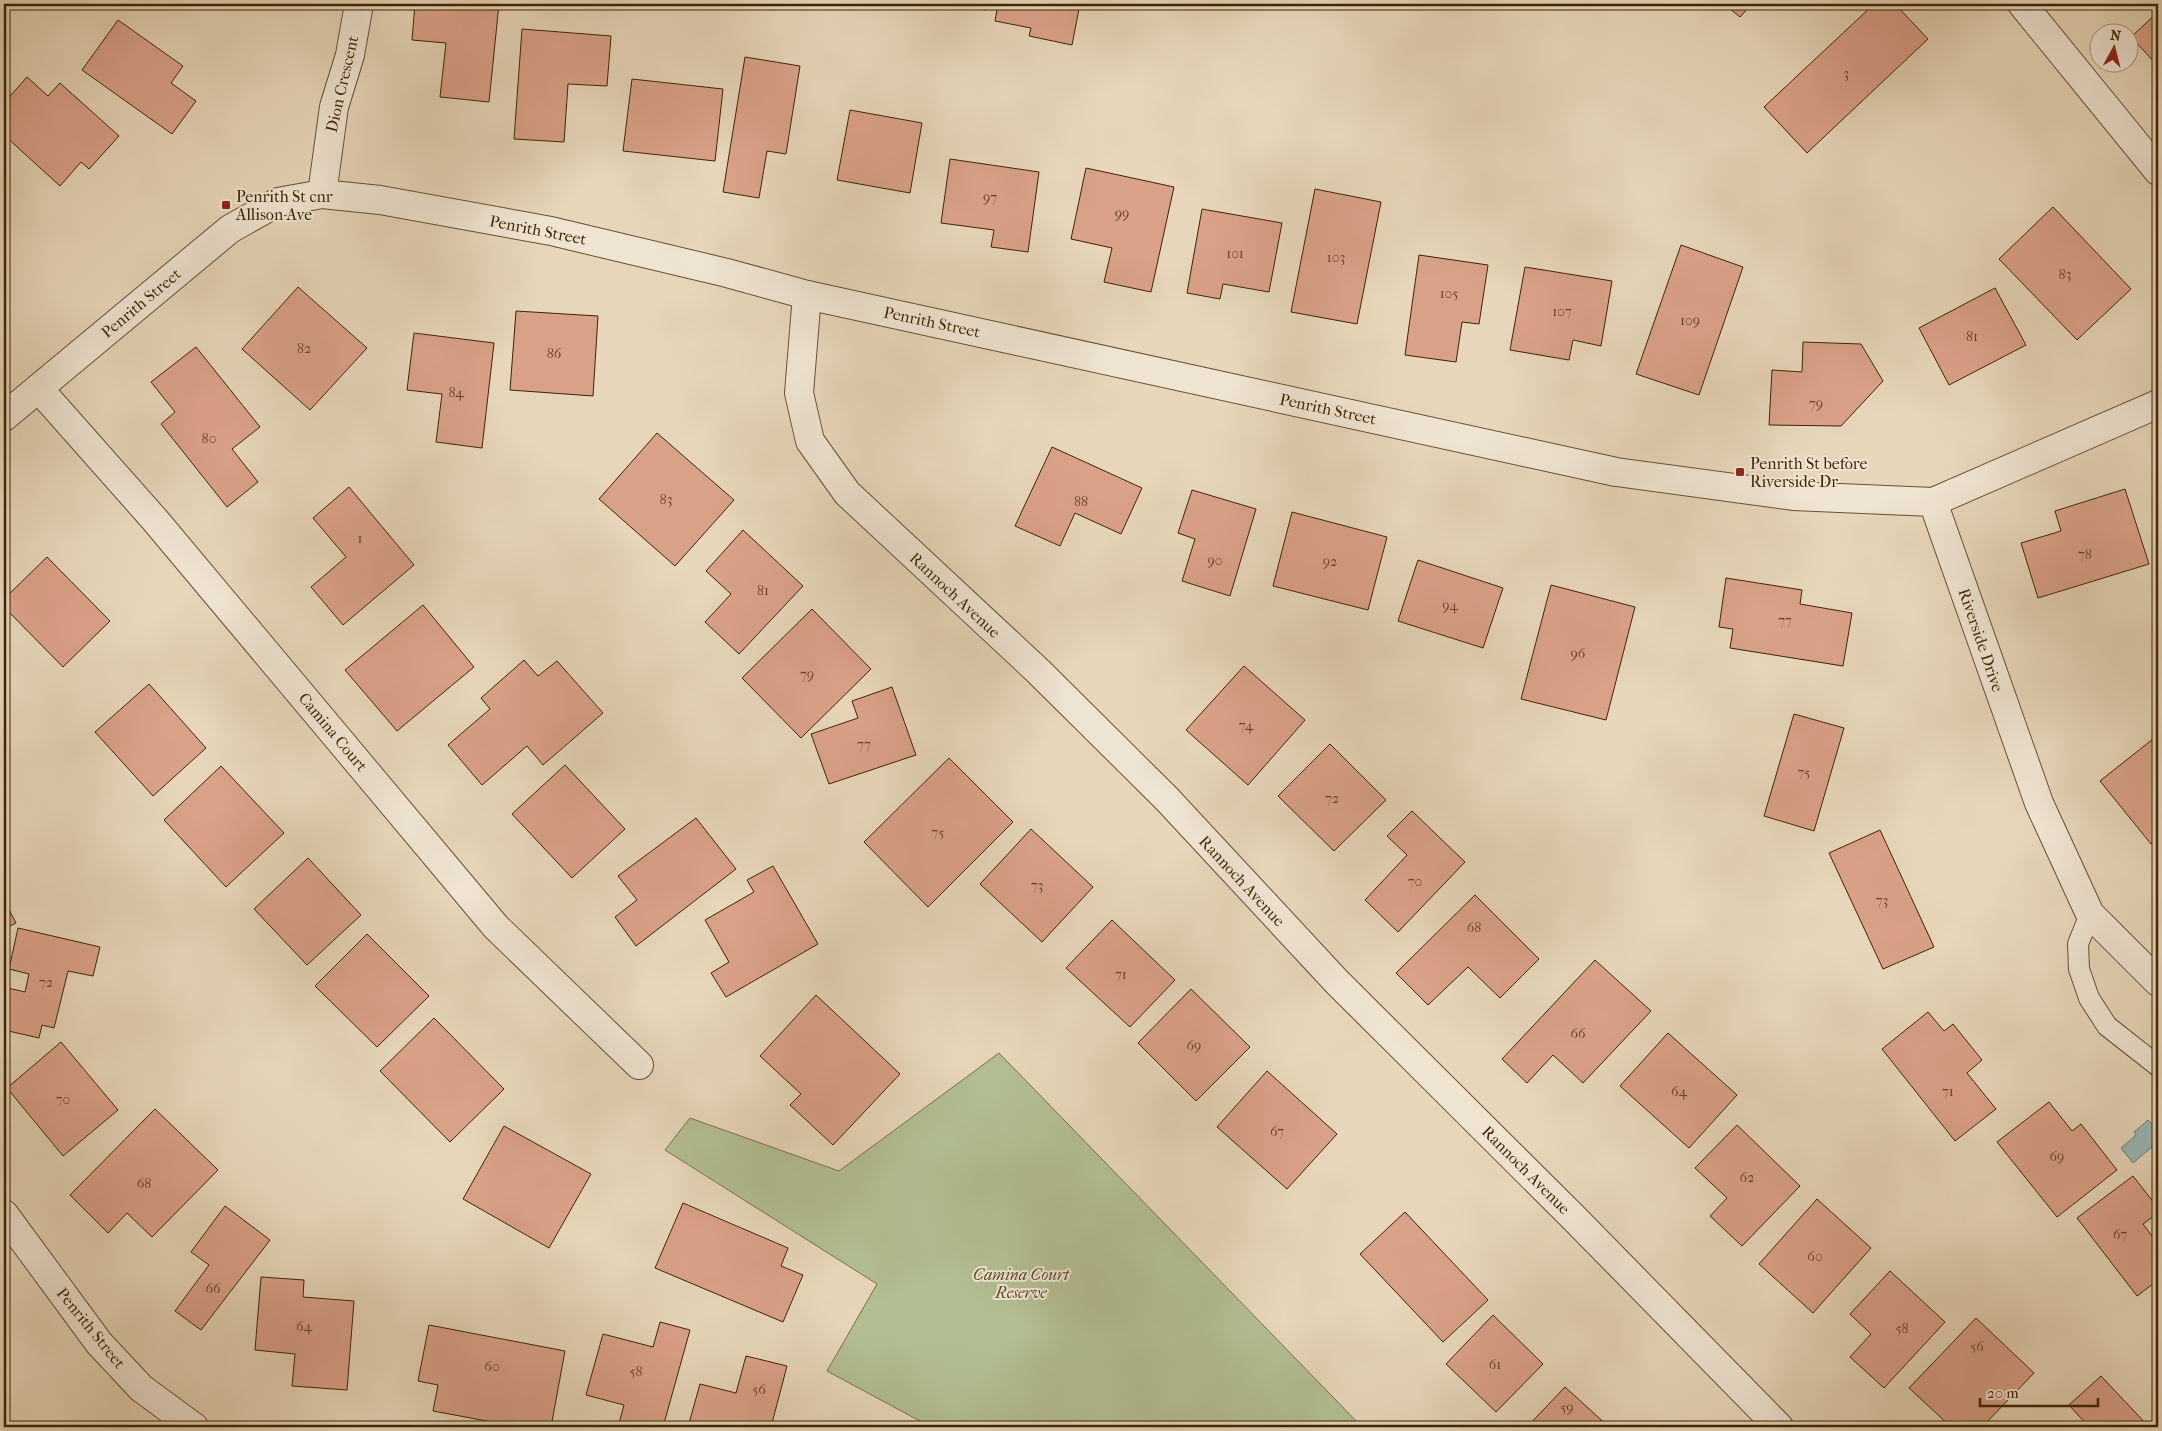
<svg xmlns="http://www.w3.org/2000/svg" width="2162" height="1431" viewBox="0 0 2162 1431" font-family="'IM FELL French Canon',serif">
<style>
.green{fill:#b2be92;stroke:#78724b}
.water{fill:#99b7b7;stroke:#747d6f}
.building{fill:#daa189;stroke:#3d2504}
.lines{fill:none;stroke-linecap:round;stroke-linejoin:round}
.lane-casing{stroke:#685131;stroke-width:22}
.street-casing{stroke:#685131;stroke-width:30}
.lane{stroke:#efe4d2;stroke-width:20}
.street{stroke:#efe4d2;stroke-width:28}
.poi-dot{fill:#8f2418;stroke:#efe4d2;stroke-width:2}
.labels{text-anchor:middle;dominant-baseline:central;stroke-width:4;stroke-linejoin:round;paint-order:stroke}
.number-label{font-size:14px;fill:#644425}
.street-label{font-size:16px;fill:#3d2504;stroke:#efe4d2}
.poi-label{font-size:16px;fill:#3d2504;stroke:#efe4d2;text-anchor:start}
.park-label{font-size:16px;font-style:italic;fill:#5a4b28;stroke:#efe4d2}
</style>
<rect width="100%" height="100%" fill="#e7d6b9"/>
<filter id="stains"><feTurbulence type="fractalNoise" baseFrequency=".004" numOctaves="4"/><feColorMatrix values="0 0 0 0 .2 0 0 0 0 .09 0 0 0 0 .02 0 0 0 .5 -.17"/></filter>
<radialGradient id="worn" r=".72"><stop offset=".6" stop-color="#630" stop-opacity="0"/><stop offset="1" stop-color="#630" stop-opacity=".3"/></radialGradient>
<polygon class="green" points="999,1053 1362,1427 931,1427 827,1371 877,1284 665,1150 690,1118 839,1171"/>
<polygon class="water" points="2158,1119 2158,1142 2133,1163 2121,1148 2136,1135 2134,1132 2148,1120 2152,1124"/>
<g class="building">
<polygon points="415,4 499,4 489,102 440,97 446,43 412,40"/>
<polygon points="960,4 988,4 986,10"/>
<polygon points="998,4 1080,4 1072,45 1029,36 1031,28 995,21"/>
<polygon points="1724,4 1752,4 1740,17"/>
<polygon points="1874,4 1895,4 1928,39 1807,153 1764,107"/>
<polygon points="2158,12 2158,66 2131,37"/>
<polygon points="118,20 183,66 171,83 196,101 172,134 82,70"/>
<polygon points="522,29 611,36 607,86 568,84 564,142 514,139"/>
<polygon points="745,57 800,66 786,154 767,151 759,198 723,192"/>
<polygon points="27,77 48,96 60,83 119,136 89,169 81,162 60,186 4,135 4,103"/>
<polygon points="632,79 723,89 715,161 623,151"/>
<polygon points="850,110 922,123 910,193 837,180"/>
<polygon points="950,159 1039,172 1028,252 991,247 994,230 941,223"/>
<polygon points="1086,168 1174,187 1151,292 1104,282 1112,248 1071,239"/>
<polygon points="1315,189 1381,202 1357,324 1291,312"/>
<polygon points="2053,207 2131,289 2077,340 1999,259"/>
<polygon points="1202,209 1282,223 1269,292 1223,284 1220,299 1187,293"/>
<polygon points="1681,245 1743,267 1699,395 1636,374"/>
<polygon points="1419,255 1488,265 1479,324 1462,322 1456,362 1405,355"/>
<polygon points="1525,267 1612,281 1601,346 1573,340 1569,360 1510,350"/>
<polygon points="298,287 367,348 310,410 242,349"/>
<polygon points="1995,288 2026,345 1949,385 1919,328"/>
<polygon points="516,311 598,316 593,396 510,390"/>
<polygon points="414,333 494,343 482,448 436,442 442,394 407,390"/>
<polygon points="1803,342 1861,344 1883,381 1841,426 1769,425 1772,370 1802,372"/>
<polygon points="196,347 260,427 232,449 258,482 227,507 161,424 175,412 151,382"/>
<polygon points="657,433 734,500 675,566 599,499"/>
<polygon points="1052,447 1142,488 1121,534 1075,513 1060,546 1015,526"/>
<polygon points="349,487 414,565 343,625 311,587 346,557 313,518"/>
<polygon points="2125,489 2149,564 2038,598 2021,543 2061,531 2055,511"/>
<polygon points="1192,490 1256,509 1230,596 1182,581 1195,539 1178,533"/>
<polygon points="1292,512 1387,537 1368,610 1273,586"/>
<polygon points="743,530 803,586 739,654 705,622 731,594 706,571"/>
<polygon points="47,557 110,621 63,667 4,607 4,599"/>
<polygon points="1418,560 1503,588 1483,648 1398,621"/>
<polygon points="1726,578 1802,590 1800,604 1852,613 1843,666 1730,648 1733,629 1719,627"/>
<polygon points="1551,585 1635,607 1606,720 1521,699"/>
<polygon points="423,605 474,667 397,731 345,670"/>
<polygon points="812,609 871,669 801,738 742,678"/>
<polygon points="524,660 538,676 557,661 603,713 543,765 527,746 482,785 448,745 490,709 481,698"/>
<polygon points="1244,666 1305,720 1248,785 1186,730"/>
<polygon points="149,684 206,748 153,796 95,732"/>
<polygon points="892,687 916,755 829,784 811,734 858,718 852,701"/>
<polygon points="1794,714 1844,728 1814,831 1764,816"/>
<polygon points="2158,735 2158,839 2151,844 2100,781"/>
<polygon points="1330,744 1386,800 1334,851 1278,796"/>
<polygon points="949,758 1013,822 928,907 864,842"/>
<polygon points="565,765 625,829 572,878 512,814"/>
<polygon points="221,766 284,833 226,887 164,820"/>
<polygon points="1412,811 1465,862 1398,932 1365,900 1407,855 1387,836"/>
<polygon points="696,818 736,869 636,946 615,917 637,900 618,876"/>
<polygon points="1031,829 1093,887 1042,942 980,884"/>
<polygon points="1880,830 1934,947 1883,969 1829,853"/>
<polygon points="308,858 361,915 307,965 254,909"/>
<polygon points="773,866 818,944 726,997 711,973 729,962 705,920 754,892 747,880"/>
<polygon points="1475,895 1539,959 1500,998 1468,967 1428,1005 1396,973"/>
<polygon points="4,900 16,923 4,929"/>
<polygon points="1112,920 1175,980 1130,1027 1066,968"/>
<polygon points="18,928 100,947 93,976 68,971 54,1028 42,1025 39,1038 4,1030 4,987 25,992 29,974 9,969"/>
<polygon points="367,934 429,996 377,1047 315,986"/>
<polygon points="1595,960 1651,1011 1583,1083 1553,1055 1527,1083 1502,1059"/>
<polygon points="1191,989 1250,1047 1196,1101 1138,1043"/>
<polygon points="816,995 900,1074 833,1145 790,1105 801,1094 760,1056"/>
<polygon points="1928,1012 1944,1031 1953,1024 1982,1060 1967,1073 1996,1109 1955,1141 1882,1049"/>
<polygon points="434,1018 504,1089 450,1142 380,1071"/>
<polygon points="1668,1033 1737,1095 1689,1148 1620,1086"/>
<polygon points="61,1042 118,1110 63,1156 7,1088"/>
<polygon points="1267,1071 1337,1134 1287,1189 1217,1127"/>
<polygon points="2049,1102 2072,1131 2081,1124 2117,1170 2057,1217 1997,1142"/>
<polygon points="155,1109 218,1170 152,1237 127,1213 108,1233 70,1195"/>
<polygon points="1737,1125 1800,1186 1742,1246 1710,1216 1727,1198 1695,1168"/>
<polygon points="504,1126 591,1174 549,1248 463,1199"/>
<polygon points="2133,1176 2158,1208 2158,1213 2143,1224 2158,1244 2158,1280 2137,1296 2077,1218"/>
<polygon points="1817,1199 1871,1248 1813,1313 1759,1264"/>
<polygon points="683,1203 788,1248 781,1266 803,1275 783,1322 655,1268"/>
<polygon points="225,1206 270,1240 201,1330 175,1311 209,1265 191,1252"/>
<polygon points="1405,1212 1488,1300 1443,1342 1360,1254"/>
<polygon points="1890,1271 1945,1322 1884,1388 1850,1357 1871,1334 1850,1314"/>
<polygon points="261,1277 304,1280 303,1297 354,1301 347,1390 292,1386 295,1354 255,1350"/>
<polygon points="1493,1315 1543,1364 1496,1412 1446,1364"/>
<polygon points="1976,1318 2034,1373 1982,1427 1951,1427 1909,1388"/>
<polygon points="660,1322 690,1330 663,1427 618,1427 624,1405 586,1395 603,1334 653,1347"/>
<polygon points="429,1325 565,1351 551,1427 519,1427 433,1411 438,1385 418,1381"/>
<polygon points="746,1356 787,1366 771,1427 688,1427 700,1384 736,1393"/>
<polygon points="2101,1376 2149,1427 2089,1427 2069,1405"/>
<polygon points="1565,1387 1609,1427 1527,1427"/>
</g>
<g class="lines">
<defs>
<polyline id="lane" points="2090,914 2078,944 2079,969 2089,998 2107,1026 2158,1066"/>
<g id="street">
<polyline points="2022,4 2158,171"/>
<polyline points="322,194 334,107 350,55 359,4"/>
<polyline points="807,295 799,393 810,441 847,493 1038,671 1167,799 1337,982 1575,1219 1779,1427"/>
<polyline points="39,389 155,520 496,927 639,1065"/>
<polyline points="2158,404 1933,502 2039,803 2090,914 2158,982"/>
<polyline points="4,417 230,229 278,202 322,194 380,200 551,231 727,273 807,295 1616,472 1793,496 1933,502"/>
<polyline points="4,1214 99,1343 141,1388 194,1427"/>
</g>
</defs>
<use href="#lane" class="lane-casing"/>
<use href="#street" class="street-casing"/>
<use href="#lane" class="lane"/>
<use href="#street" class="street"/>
</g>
<g class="poi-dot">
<rect x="221" y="200" width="10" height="10" rx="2.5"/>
<rect x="1735" y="467" width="10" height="10" rx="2.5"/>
</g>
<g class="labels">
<g class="number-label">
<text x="1846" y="73">3</text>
<text x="990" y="197">97</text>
<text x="1122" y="213">99</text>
<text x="1235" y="253">101</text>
<text x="1336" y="257">103</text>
<text x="2065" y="274">83</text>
<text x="1449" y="293">105</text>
<text x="1562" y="311">107</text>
<text x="1690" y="320">109</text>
<text x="1972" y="336">81</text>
<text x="304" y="348">82</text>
<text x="554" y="353">86</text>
<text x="456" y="392">84</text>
<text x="1816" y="403">79</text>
<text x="209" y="438">80</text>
<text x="666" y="499">83</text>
<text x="1081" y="501">88</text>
<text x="360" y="538">1</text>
<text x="2085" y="554">78</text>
<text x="1215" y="560">90</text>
<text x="1330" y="561">92</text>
<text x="763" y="590">81</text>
<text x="1450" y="605">94</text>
<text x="1785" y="620">77</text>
<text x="1578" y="653">96</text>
<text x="807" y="674">79</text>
<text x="1246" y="725">74</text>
<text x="864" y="744">77</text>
<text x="1804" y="772">75</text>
<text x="1332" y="798">72</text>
<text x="938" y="832">75</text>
<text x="1415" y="881">70</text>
<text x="1037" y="885">73</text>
<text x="1882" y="900">73</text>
<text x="1474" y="927">68</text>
<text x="1121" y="974">71</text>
<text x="46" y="982">72</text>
<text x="1578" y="1033">66</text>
<text x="1194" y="1045">69</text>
<text x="1679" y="1091">64</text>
<text x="1948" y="1091">71</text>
<text x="63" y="1099">70</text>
<text x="1277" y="1131">67</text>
<text x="2057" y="1156">69</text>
<text x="1747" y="1177">62</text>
<text x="144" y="1183">68</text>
<text x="2120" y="1234">67</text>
<text x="1815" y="1256">60</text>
<text x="213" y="1288">66</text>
<text x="304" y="1326">64</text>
<text x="1902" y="1328">58</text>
<text x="1977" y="1346">56</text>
<text x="1495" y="1364">61</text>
<text x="492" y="1366">60</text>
<text x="636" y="1371">58</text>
<text x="759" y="1389">56</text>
<text x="1567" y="1407">59</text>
</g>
<g class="street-label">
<text transform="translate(342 84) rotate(-77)">Dion Crescent</text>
<text transform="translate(538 230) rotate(11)">Penrith Street</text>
<text transform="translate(141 303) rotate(-40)">Penrith Street</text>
<text transform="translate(932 322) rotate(12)">Penrith Street</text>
<text transform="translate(1328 409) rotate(12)">Penrith Street</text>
<text transform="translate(955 595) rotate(43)">Rannoch Avenue</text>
<text transform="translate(1981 640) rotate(71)">Riverside Drive</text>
<text transform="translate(333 732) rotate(50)">Camina Court</text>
<text transform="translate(1242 881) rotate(47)">Rannoch Avenue</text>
<text transform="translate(1526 1170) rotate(45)">Rannoch Avenue</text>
<text transform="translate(91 1328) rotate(51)">Penrith Street</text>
</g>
<g class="poi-label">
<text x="236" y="196">Penrith St cnr<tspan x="236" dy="18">Allison Ave</tspan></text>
<text x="1750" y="463">Penrith St before<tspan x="1750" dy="18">Riverside Dr</tspan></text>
</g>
<g class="park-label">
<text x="1021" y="1274">Camina Court<tspan x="1021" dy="18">Reserve</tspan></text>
</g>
</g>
<rect width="2162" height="1431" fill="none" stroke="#e7d6b9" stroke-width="20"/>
<rect x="5" y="5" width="2152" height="1421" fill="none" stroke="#3d2504" stroke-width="2.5"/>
<rect x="10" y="10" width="2142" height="1411" fill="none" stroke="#3d2504"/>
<g transform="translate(2114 48) rotate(7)"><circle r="24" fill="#efe4d2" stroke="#a89880"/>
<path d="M0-4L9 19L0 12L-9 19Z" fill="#8f2418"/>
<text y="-8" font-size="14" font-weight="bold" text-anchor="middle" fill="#3d2504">N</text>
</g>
<path d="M1980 1398v8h118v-8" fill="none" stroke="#3d2504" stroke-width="2.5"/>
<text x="1987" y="1398" font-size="15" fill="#3d2504" stroke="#efe4d2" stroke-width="4" paint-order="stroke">20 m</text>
<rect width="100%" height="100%" filter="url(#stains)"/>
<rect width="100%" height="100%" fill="url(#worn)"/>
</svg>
